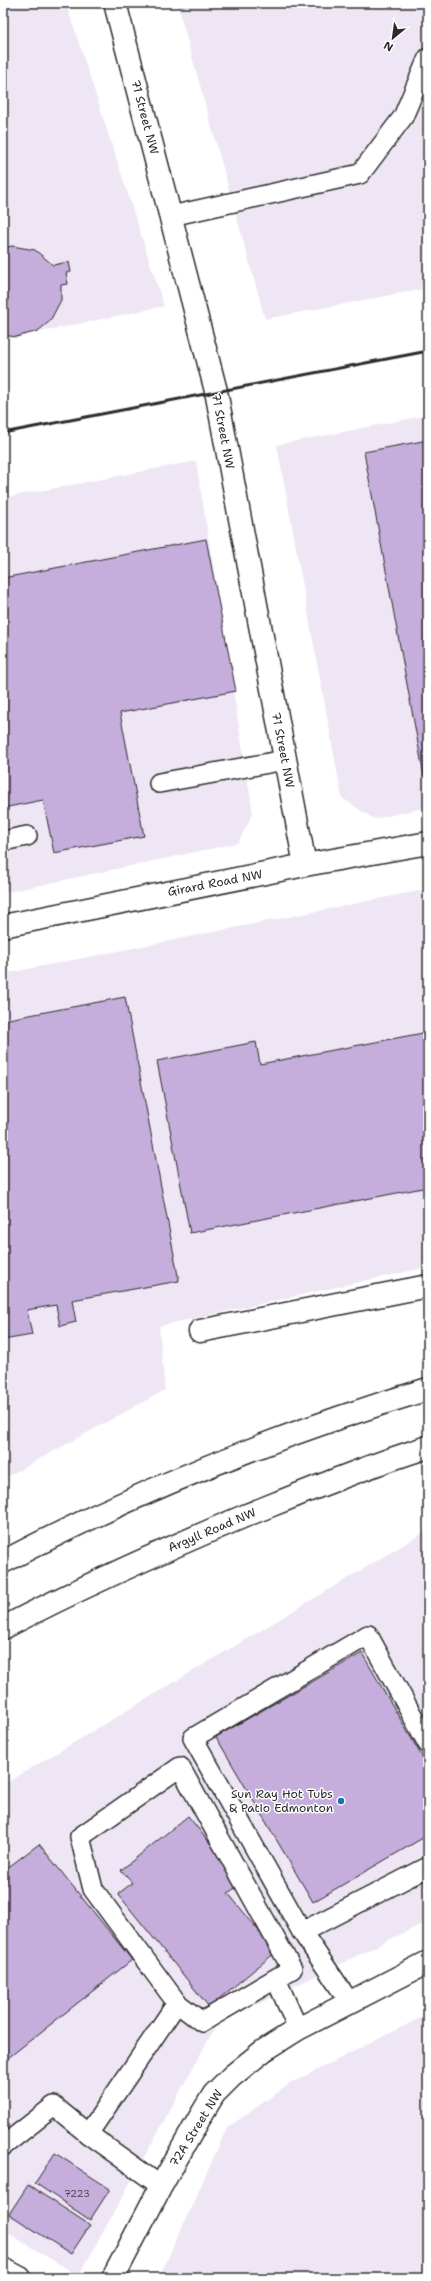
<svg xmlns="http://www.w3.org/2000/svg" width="431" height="2281" viewBox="0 0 431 2281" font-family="'Shantell Sans',sans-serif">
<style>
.built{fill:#eee6f4}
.building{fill:#c5addc;stroke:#2b2b2b}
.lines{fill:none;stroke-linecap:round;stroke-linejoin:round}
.service-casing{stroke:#2b2b2b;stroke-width:22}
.minor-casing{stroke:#2b2b2b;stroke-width:25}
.tertiary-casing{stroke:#2b2b2b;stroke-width:25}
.primary-casing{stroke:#2b2b2b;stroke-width:25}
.service{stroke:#fff;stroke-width:19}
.minor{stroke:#fff;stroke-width:22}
.tertiary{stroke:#fff;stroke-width:22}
.primary{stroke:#fff;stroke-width:22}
.rail{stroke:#2b2b2b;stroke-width:3}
.poi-dot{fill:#1f6fb2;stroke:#fff;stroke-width:1.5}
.labels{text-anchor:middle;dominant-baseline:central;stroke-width:3;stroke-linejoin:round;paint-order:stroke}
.number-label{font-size:10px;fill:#524c57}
.street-label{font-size:12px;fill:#2b2b2b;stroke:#fff}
.poi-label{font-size:12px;fill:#2b2b2b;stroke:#fff;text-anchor:end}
</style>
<rect width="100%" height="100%" fill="#fff"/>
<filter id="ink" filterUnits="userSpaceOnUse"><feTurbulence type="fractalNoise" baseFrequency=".025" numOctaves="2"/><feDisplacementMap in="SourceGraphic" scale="8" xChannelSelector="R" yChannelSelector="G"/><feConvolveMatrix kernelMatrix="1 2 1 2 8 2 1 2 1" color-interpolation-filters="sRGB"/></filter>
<g filter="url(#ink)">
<g class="built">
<polygon points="3,3 66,3 164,306 3,340"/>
<polygon points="177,3 428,3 428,288 265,319"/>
<polygon points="428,415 428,807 374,819 342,798 277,445"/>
<polygon points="196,461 253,813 238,843 3,893 3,498"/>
<polygon points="428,889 428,1267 159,1326 165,1390 3,1479 3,974"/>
<polygon points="428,1530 428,1921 217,2024 79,2276 3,2230 3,1785"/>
<polygon points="428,2014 428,2278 159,2278 227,2128 291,2083"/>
</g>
<g class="building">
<polygon points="12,246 35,250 53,265 69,262 71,272 66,273 68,284 61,285 61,300 50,321 38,331 16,337 3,335 3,248"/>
<polygon points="428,440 428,775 424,776 364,452"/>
<polygon points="206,539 236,691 120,713 144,836 54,853 43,800 3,808 3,578"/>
<polygon points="125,997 179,1281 72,1300 76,1322 60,1326 56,1305 27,1310 32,1335 3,1340 3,1020"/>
<polygon points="428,1032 428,1187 190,1233 157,1061 256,1042 260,1064"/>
<polygon points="362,1653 428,1767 428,1835 313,1902 216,1737"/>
<polygon points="188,1816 242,1883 228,1893 276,1952 209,2007 118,1894 132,1883 121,1870"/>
<polygon points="39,1844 132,1960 3,2062 3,1865 6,1869"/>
<polygon points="55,2153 110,2189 90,2220 35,2183"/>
<polygon points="28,2185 90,2225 71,2254 9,2214"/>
</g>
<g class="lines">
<defs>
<g id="service">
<polyline points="171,216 360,174 403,117 428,58"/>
<polyline points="159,783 285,760"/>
<polyline points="3,841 27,836"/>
<polyline points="302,1932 193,1738 368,1635 428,1744"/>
<polyline points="276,1979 298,2029"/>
<polyline points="350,2003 302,1932 428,1867"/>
<polyline points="3,2146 54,2106 88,2134"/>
<polyline points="161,2186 88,2134 177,2003 93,1889 80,1837 180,1767 292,1969 202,2022 177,2003"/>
</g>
<g id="minor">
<polyline points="305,865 428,843"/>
<polyline points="200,1331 428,1286"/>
<polyline points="113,2278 161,2186 203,2112 214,2094 232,2076 263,2051 298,2029 428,1962"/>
</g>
<g id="tertiary">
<polyline points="3,926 305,865 216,391 115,3"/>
<polyline points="3,2269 20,2278"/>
</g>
<g id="primary">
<path d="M3,1562c134,-71 280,-129 425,-173"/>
<path d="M3,1628c80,-42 161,-78 244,-113 60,-24 120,-49 181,-68"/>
</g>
</defs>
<use href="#service" class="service-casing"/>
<use href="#minor" class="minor-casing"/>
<use href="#tertiary" class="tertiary-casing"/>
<use href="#primary" class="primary-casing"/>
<use href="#service" class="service"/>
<use href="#minor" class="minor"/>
<use href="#tertiary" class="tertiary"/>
<use href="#primary" class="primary"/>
<polyline class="rail" points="3,433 428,351"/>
</g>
</g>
<circle class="poi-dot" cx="341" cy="1801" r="4"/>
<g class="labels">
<g class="number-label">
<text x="77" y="2193">7223</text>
</g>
<g class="street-label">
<text transform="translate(145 117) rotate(75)">71 Street NW</text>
<text transform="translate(223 431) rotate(79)">71 Street NW</text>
<text transform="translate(283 750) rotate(79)">71 Street NW</text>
<text transform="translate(215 883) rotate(-11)">Girard Road NW</text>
<text transform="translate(212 1530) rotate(-23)">Argyll Road NW</text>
<text transform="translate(196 2128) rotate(-58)">72A Street NW</text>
</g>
<g class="poi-label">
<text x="333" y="1794">Sun Ray Hot Tubs<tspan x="333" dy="14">&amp; Patio Edmonton</tspan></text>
</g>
</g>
<rect width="431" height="2281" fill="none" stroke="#fff" stroke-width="16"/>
<rect x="8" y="8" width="415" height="2265" fill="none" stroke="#2b2b2b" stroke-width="1.5" filter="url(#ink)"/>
<g transform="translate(393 38) rotate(209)" stroke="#ffffff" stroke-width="3" paint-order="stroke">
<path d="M0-3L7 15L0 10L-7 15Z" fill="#2b2b2b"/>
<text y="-6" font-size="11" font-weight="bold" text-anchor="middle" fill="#2b2b2b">N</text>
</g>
</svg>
